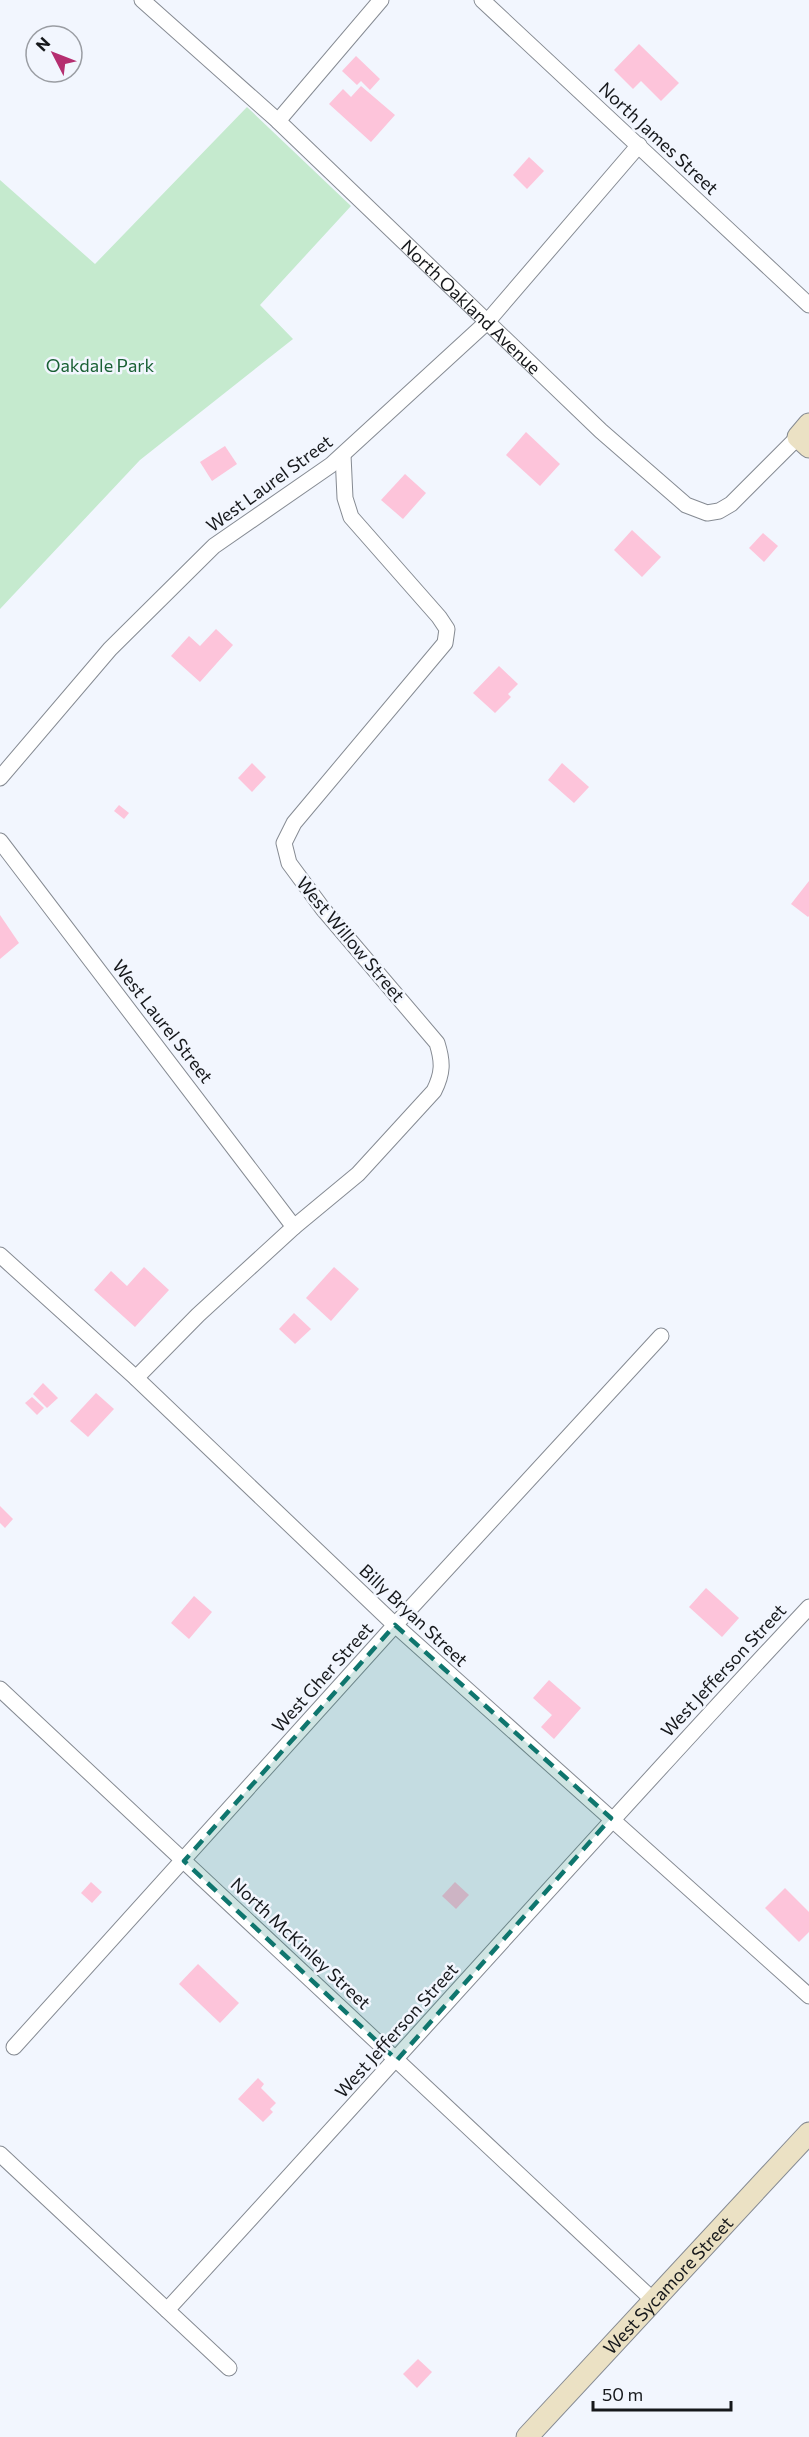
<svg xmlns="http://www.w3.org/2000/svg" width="809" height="2437" viewBox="0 0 809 2437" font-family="Commissioner,sans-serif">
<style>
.green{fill:#c5eace}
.building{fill:#fdc4da}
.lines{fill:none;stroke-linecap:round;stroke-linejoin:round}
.street-casing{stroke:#868b93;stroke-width:17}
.secondary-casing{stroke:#868b93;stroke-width:23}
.street{stroke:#fff;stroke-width:15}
.secondary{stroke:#ebe1c4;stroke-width:21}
.marked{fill:#0f766e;fill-opacity:0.2;stroke:#0f766e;stroke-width:4.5;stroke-dasharray:12 8;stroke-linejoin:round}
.labels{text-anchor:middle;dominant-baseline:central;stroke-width:5;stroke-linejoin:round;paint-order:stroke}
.street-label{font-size:18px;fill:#16181b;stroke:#f2f6fe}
.park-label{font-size:18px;fill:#1a6135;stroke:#f2f6fe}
</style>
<rect width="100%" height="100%" fill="#f2f6fe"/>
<polygon class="green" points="247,107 351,206 260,305 293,339 140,460 0,609 0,180 95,264"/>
<g class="building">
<polygon points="639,44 679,83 661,101 641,81 633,89 614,70"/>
<polygon points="356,56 380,79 370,90 361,81 357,85 342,71"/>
<polygon points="361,86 395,115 371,142 329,104 343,89 351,97"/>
<polygon points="529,157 544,171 527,189 513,175"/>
<polygon points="526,432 560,464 540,486 506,455"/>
<polygon points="225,446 237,464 212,481 200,462"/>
<polygon points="405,474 426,493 403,519 381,500"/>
<polygon points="632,530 661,557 642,577 614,550"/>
<polygon points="763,533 778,546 764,562 749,548"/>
<polygon points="216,629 233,645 200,682 171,656 189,636 200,646"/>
<polygon points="499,666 518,684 508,694 511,697 495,713 473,693"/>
<polygon points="252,763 266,777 252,792 238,778"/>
<polygon points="562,763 589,787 574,803 548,780"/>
<polygon points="119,805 129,813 124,819 114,811"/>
<polygon points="809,881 809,916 808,917 791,904"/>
<polygon points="0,915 19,943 0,959"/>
<polygon points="144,1267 169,1290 135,1327 94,1290 111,1271 127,1286"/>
<polygon points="334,1267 359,1289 331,1321 306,1298"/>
<polygon points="294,1313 311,1329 295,1344 279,1329"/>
<polygon points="43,1383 58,1398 47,1408 33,1394"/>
<polygon points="96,1393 114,1409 88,1437 70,1421"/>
<polygon points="32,1397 44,1408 37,1415 25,1403"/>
<polygon points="0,1506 13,1519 5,1528 0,1523"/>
<polygon points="706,1588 739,1618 722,1637 689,1607"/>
<polygon points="194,1596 212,1612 189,1639 171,1623"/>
<polygon points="549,1680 581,1708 554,1739 541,1727 552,1715 533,1698"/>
<polygon points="91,1882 102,1892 92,1903 81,1893"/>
<polygon points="455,1882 469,1895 456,1909 442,1896"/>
<polygon points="785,1888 809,1912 809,1932 799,1942 765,1908"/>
<polygon points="198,1964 239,2003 220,2023 179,1984"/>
<polygon points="258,2078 264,2084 261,2088 276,2103 270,2109 273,2112 263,2122 238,2099"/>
<polygon points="418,2359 432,2372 417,2388 403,2374"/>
</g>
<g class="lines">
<defs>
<g id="street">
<path id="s1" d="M142,0l136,121 323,310 85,74 21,8 12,-2 12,-7 67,-67"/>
<polyline points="482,0 809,305"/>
<polyline points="278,121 381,0"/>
<polyline points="0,778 110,649 214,546 331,465 487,322 639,145"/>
<polyline points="0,841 294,1227"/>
<polyline points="0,1255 136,1378 395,1625 809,1996"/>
<path d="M136,1378l62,-63 96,-88 64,-53 76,-83c9,-18 9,-29 3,-48l-114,-134 -34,-46 -5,-20 10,-20 151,-180 2,-14 -8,-12 -88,-100 -6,-19 -2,-43"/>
<polyline points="0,1689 653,2300"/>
<polyline points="14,2047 395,1625 661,1336"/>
<polyline points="0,2154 229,2368"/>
<path d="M167,2310c215,-234 425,-471 642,-703"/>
</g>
<g id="secondary">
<polyline points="809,424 798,437 809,447"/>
<path id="s2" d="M527,2437l282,-304"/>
</g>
</defs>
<use href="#street" class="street-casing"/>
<use href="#secondary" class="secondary-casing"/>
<use href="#street" class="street"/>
<use href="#secondary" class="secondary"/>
</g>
<path class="marked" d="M395,1625l216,193 -214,242 -213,-199z"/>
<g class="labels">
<g class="street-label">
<text transform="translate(659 138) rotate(43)">North James Street</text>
<text stroke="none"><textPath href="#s1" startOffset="450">North Oakland Avenue</textPath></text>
<text transform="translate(269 483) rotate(-36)">West Laurel Street</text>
<text transform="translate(351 939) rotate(50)">West Willow Street</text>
<text transform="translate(163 1021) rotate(52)">West Laurel Street</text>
<text transform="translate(414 1615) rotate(43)">Billy Bryan Street</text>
<text transform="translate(723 1670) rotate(-47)">West Jefferson Street</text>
<text transform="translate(322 1677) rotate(-48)">West Gher Street</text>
<text transform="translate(301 1943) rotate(43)">North McKinley Street</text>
<text transform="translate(396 2030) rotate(-48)">West Jefferson Street</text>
<text stroke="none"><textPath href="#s2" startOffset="207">West Sycamore Street</textPath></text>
</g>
<g class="park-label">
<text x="100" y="365">Oakdale Park</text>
</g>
</g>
<g transform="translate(54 54) rotate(312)"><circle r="28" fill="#f2f6fe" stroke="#9a9da3" stroke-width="1.5"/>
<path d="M0-4.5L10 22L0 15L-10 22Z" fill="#b52e70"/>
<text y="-9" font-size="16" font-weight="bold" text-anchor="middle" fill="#16181b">N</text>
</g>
<path d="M593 2401v9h138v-9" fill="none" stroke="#16181b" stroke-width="3"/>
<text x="602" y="2401" font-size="18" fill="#16181b" stroke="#f2f6fe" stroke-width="4.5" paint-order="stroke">50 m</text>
</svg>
